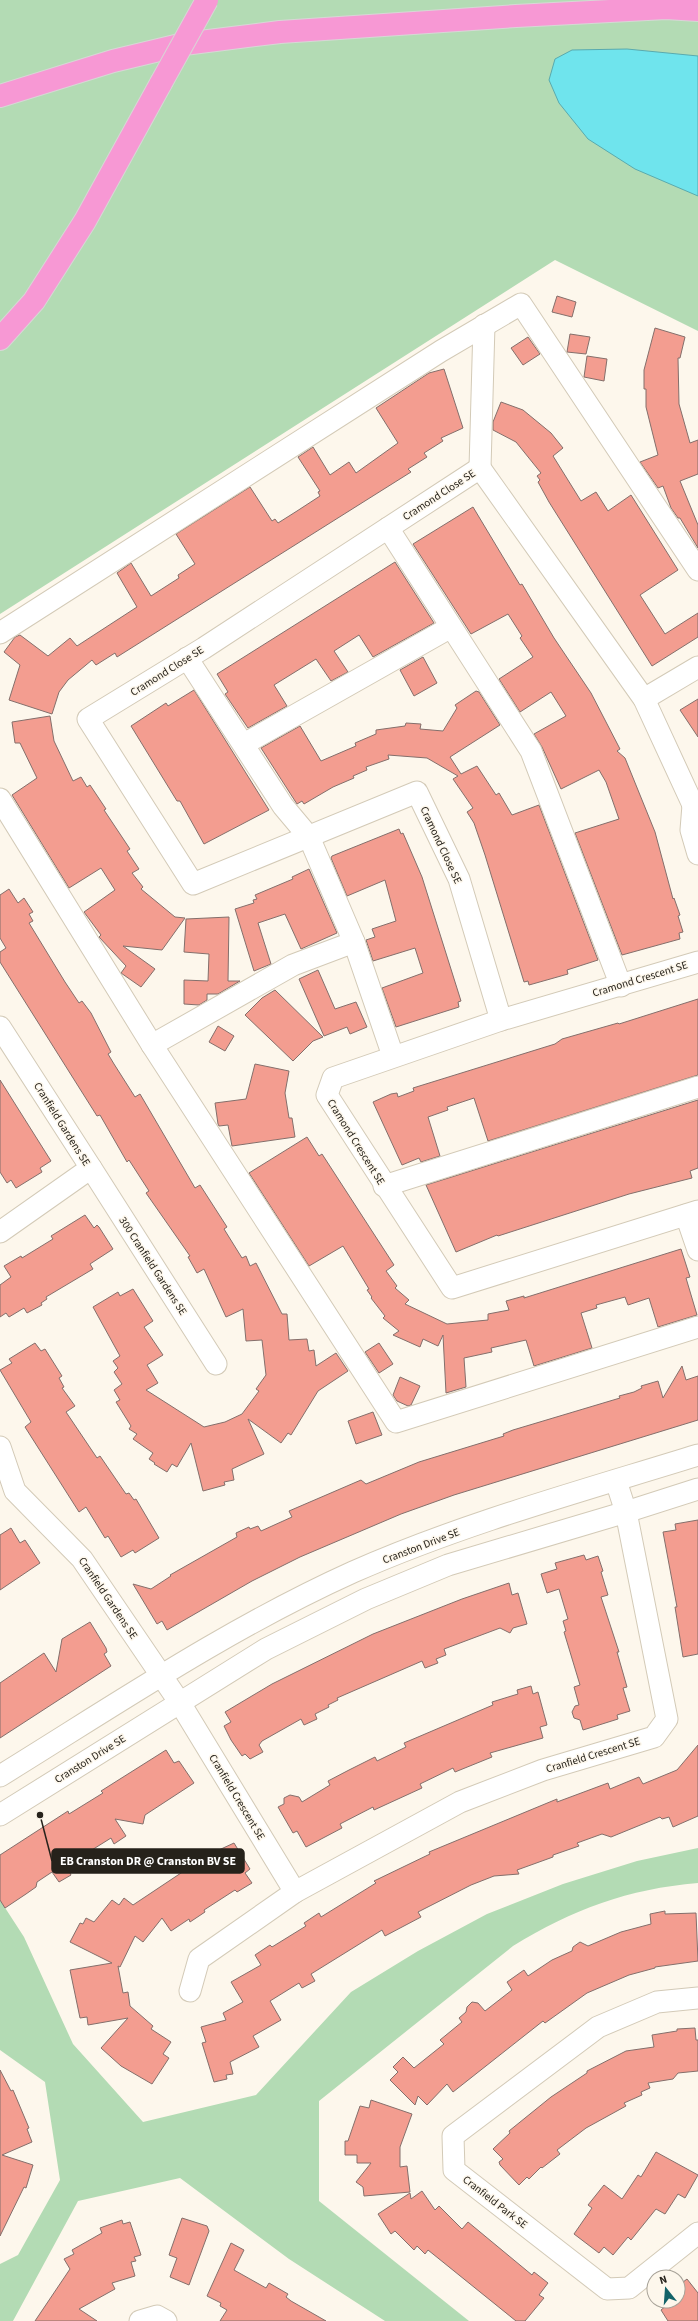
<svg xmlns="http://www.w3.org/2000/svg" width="698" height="2321" viewBox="0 0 698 2321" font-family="'Source Sans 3',sans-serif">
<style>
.green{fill:#b3dbb4}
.water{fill:#6fe4ed;stroke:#59aaae}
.building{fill:#f39d90;stroke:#846f6b}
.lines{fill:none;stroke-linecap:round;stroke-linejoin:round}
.minor-casing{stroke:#d3cab7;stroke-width:23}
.highway-casing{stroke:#d8d7d6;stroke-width:24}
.minor{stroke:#fff;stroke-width:21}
.highway{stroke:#f798d4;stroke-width:22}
.highway-bridge-casing{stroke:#d8d7d6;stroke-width:24;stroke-linecap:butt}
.highway-bridge{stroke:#f798d4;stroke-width:22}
.labels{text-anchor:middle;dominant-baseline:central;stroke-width:3;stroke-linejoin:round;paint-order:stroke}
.street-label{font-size:11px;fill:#26221b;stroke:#fdf7ec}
.leader{fill:none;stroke:#26221b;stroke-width:1.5}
.callout-dot{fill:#26221b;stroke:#fdf7ec;stroke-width:1.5}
.callout{fill:#26221b;stroke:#26221b;stroke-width:1.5}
.callout-label{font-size:12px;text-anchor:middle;font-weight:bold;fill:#fff}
</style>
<rect width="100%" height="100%" fill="#fdf7ec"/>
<g class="green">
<polygon points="0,0 698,0 698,331 555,260 0,614"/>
<path d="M698,1848v35c-70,6 -125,26 -185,63l-194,155v100l150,120h-84l-96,-62 -109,-81 -102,23 -65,120h-13v-57l18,-9 42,-75 -15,-98 -45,-32v-150l24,37 49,107 70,78 113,-27 95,-103 67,-41 69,-37 76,-30 74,-23z"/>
</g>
<polygon class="water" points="627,49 698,56 698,196 635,169 588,139 559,103 549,80 555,59 572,50"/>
<g class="building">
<polygon points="557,296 576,302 572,317 552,312"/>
<polygon points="655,328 685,337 680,358 678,358 679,404 690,443 698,440 698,474 680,481 698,525 698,548 680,518 678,518 671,508 663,486 658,488 640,462 658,455 646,407 646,389 644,389 644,370"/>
<polygon points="570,334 590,337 586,354 567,352"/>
<polygon points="528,337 540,354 523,365 511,348"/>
<polygon points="587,356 607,359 604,381 584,377"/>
<polygon points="444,369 463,428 441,438 443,441 424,453 427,457 408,469 411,472 117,657 115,653 96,665 92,660 68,680 59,692 52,714 9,700 20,665 4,652 15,637 20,635 48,656 70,638 77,646 137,607 117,573 131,563 151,596 179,578 178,575 195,564 176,534 250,487 272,521 275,519 278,523 297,511 320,496 318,492 320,491 298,457 313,447 330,475 349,462 356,473 398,443 376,408 429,373"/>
<polygon points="501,402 523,410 551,433 563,448 553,456 581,501 596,492 608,511 631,495 678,570 640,595 665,634 698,613 698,637 652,666 549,502 538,482 540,480 537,476 541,473 516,442 493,430 493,422"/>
<polygon points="473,507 503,557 520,585 522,584 554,638 591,693 620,749 617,751 625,758 655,832 673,899 674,898 680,915 678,916 683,932 679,933 680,939 622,955 575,833 619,819 606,782 599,770 561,789 542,747 534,734 566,716 551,692 520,712 499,679 533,657 520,638 522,636 508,614 471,634 413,544"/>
<polygon points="395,562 434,623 373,657 359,635 334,651 348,672 331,681 316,659 274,685 287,706 248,728 225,694 228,692 217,674"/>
<polygon points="423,657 437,683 414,696 400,670"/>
<polygon points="194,690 269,810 204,844 180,801 177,801 131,726 166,703 168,706"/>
<polygon points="476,691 479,692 500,725 450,757 461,774 477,766 496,795 499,793 512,815 539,805 598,960 567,970 568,974 529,985 528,981 524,982 485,855 474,823 467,812 473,808 453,779 458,776 427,758 388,755 389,759 366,767 367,770 353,776 354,778 333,787 304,804 302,801 297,804 261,748 300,726 321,761 356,746 355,743 376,734 376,730 405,726 406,723 421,724 420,729 443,731 457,708 455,705"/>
<polygon points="698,699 698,737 680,710"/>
<polygon points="50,716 54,741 73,781 81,777 87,787 90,785 106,809 104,810 130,849 127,851 139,869 132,873 143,887 141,889 175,917 185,918 162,950 123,946 155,969 141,987 121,973 126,966 99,937 101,935 84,912 115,890 101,868 69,888 12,795 37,778 20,743 15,743 12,722"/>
<polygon points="399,829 401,834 403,833 422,877 461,1001 458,1002 459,1007 396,1027 382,988 423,973 415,948 373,961 366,940 375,937 372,929 396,921 385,880 347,896 331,858 332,856"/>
<polygon points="309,869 337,933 301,949 285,914 258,923 271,964 254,971 235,909 254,903 253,900 257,899 255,895 293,879 292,877"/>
<polygon points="9,889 18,903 24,898 33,912 29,914 33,921 29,923 65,982 79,1003 82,1001 91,1013 111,1052 108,1054 114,1064 135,1097 140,1094 195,1188 200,1185 227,1227 224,1229 242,1258 246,1256 250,1266 256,1263 282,1314 287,1314 289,1340 307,1339 309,1351 314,1350 316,1366 336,1353 348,1371 318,1391 291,1435 288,1433 281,1443 248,1419 264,1454 232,1469 234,1480 224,1482 225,1485 203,1491 191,1443 177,1467 172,1464 167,1472 154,1464 155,1463 149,1459 153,1453 133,1439 137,1434 129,1429 131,1426 116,1402 120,1400 114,1390 122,1384 114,1372 118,1368 113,1361 120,1356 93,1307 118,1292 120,1296 133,1289 153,1321 144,1327 163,1355 147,1365 158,1383 146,1390 204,1427 225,1422 242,1414 259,1391 256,1389 266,1375 262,1340 246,1341 243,1309 226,1317 204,1269 197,1273 188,1257 190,1256 146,1193 149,1191 129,1160 127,1162 100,1115 97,1116 0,962 0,952 6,948 0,938 0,895"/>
<polygon points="229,917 228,981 240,981 218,994 207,994 207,1000 199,1005 184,1004 184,980 208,981 209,954 184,952 186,919"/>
<polygon points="318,970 335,1009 356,1002 367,1027 350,1034 347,1027 324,1036 299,979"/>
<polygon points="275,990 323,1037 313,1041 293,1061 245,1015 262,998"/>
<polygon points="698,999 698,1075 488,1141 474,1098 447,1107 448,1110 428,1117 440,1156 421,1162 419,1158 402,1165 373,1102 391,1094 397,1093 398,1097 414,1091 413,1088 555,1044 562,1039 618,1023 619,1024"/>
<polygon points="218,1026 234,1036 225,1051 209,1042"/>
<polygon points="255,1064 289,1071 285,1093 289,1118 292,1118 295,1137 232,1146 228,1125 219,1126 218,1124 215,1103 246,1099"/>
<polygon points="0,1080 51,1161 40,1168 42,1172 16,1188 11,1180 7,1183 0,1172"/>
<polygon points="698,1100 698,1168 690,1171 692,1178 629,1194 498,1236 497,1235 456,1252 426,1185"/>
<polygon points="307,1137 319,1156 322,1154 394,1265 386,1271 397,1286 395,1288 409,1300 405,1304 447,1324 488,1320 488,1314 509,1310 506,1301 524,1296 524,1298 681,1249 690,1277 686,1278 697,1315 658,1327 649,1298 628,1305 625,1297 596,1305 597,1308 581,1313 592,1348 534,1366 526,1340 491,1348 492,1352 464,1358 466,1387 446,1393 443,1335 438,1346 423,1339 420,1347 393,1335 399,1331 383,1318 385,1316 371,1298 372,1297 367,1290 369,1289 343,1246 309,1266 249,1173"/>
<polygon points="85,1215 94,1228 97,1225 99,1227 113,1249 90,1264 93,1269 46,1297 47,1299 41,1303 42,1305 27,1313 24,1308 9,1317 6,1313 0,1317 0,1285 11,1277 4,1266 21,1256 22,1258 53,1239 51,1236"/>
<polygon points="35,1343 41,1351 45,1349 62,1376 59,1378 64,1387 62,1388 75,1406 66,1412 97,1458 100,1456 126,1494 129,1493 134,1500 136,1499 159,1538 135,1553 133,1550 121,1557 108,1536 105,1538 86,1507 79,1512 25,1427 31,1422 0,1370 12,1363 9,1359"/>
<polygon points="379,1343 393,1364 379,1373 365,1352"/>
<polygon points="682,1366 686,1380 698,1376 698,1420 454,1495 401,1514 300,1557 252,1581 167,1630 162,1621 157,1624 133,1584 151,1589 171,1576 170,1575 237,1537 236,1533 249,1527 250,1529 258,1526 261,1531 292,1517 289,1511 361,1480 366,1484 419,1462 504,1436 503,1434 513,1430 620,1398 619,1396 634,1392 642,1388 641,1386 658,1381 663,1398"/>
<polygon points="400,1377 420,1386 411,1405 408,1406 397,1401 393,1395"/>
<polygon points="373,1412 382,1435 356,1444 348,1421"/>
<polygon points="698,1520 698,1654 683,1657 675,1607 677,1607 663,1532 676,1530 675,1524"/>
<polygon points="11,1528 20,1543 25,1540 40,1563 0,1590 0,1535"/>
<polygon points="584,1555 586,1560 598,1556 603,1571 601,1572 608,1595 601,1597 619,1652 617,1652 627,1687 623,1688 630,1711 617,1715 618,1719 583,1730 580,1720 574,1718 572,1712 575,1706 579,1705 574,1687 580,1685 564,1632 566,1631 563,1621 568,1619 559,1589 547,1593 541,1574 557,1569 555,1563"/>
<polygon points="509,1583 512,1595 518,1593 527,1624 513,1628 510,1633 500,1628 444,1649 446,1655 436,1659 438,1663 425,1668 422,1661 337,1698 338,1700 328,1705 329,1707 315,1714 317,1719 304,1725 301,1719 262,1741 259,1745 263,1752 250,1759 245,1754 242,1756 231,1740 224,1726 231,1722 225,1712 272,1684 373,1634 462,1599"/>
<polygon points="90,1622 106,1648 107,1652 104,1654 111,1666 0,1738 0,1683 44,1653 56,1672 62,1639"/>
<polygon points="531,1686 533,1694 538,1692 547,1725 540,1727 543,1738 490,1753 492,1757 455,1772 453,1768 420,1784 422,1788 374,1810 373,1807 340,1824 342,1828 306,1847 297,1831 293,1833 278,1807 284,1804 284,1798 290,1795 299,1797 302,1802 330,1785 328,1781 349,1770 375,1757 377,1761 406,1747 404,1743 493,1705 492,1702 518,1694 517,1690"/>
<polygon points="698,1745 698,1816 673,1827 669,1817 662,1819 660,1817 611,1837 602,1834 577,1843 579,1846 553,1855 553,1857 517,1870 519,1874 494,1876 471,1885 418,1912 421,1917 385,1936 382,1930 311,1974 315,1981 302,1988 299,1983 270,2001 281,2020 253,2036 259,2047 230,2062 233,2074 226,2075 227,2079 214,2082 202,2043 206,2042 201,2027 226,2020 223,2013 243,2002 231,1982 261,1965 255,1955 270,1945 272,1947 306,1926 304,1923 319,1913 321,1917 376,1883 374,1881 430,1854 429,1852 557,1799 557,1802 608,1783 610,1789 639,1777 643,1784 677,1770"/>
<polygon points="166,1750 174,1763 179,1761 194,1783 145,1815 143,1824 115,1819 126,1836 114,1844 111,1838 87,1853 90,1858 69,1871 71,1875 59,1882 52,1872 37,1882 36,1887 26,1894 5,1908 0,1900 0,1855 68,1811 69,1814 103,1793 101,1791"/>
<polygon points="234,1843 250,1869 245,1873 252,1883 237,1892 235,1890 204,1910 205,1912 190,1922 189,1919 171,1931 162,1918 143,1942 135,1936 120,1967 118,1966 123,1993 128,1992 130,2006 153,2026 151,2029 171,2042 163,2054 169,2058 152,2084 121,2066 101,2048 128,2018 88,2025 87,2017 80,2018 70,1970 112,1963 70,1942 80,1923 83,1924 86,1918 94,1922 112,1900 119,1905 124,1898 133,1905 208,1855"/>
<polygon points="665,1911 665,1914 696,1913 698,1961 655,1967 655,1968 629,1975 587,1993 545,2023 543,2021 453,2092 447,2084 427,2105 418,2096 415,2105 390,2080 398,2072 393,2067 403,2057 414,2068 444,2044 440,2040 462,2022 459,2018 466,2012 467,2007 472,2002 478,2003 485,2011 512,1990 507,1982 524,1970 528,1976 552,1960 572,1951 573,1947 580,1942 588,1946 621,1932 651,1924 650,1914"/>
<polygon points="695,2028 696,2040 698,2040 698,2071 678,2073 673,2079 648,2083 650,2088 641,2092 642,2095 624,2103 626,2106 586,2128 557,2150 560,2154 542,2168 541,2167 529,2179 527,2177 519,2185 500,2165 499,2162 503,2159 493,2149 510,2133 509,2131 551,2097 587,2073 587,2071 626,2051 654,2047 652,2035 677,2031 677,2029"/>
<polygon points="0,2070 11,2091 13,2090 29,2128 27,2129 32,2142 2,2155 33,2165 26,2188 24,2187 0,2236"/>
<polygon points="371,2100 412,2114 400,2147 400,2167 407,2166 410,2192 364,2196 363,2187 356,2182 371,2163 357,2163 357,2155 345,2155 345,2141 348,2141 360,2106 369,2108"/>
<polygon points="656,2152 698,2175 685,2198 678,2194 665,2214 656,2209 631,2240 628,2237 613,2255 604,2247 599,2253 574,2234 592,2208 588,2205 604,2185 622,2199 638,2175 641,2177"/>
<polygon points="422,2191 435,2210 439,2206 462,2229 468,2222 532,2275 534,2272 548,2283 539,2295 544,2298 525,2321 516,2321 428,2250 425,2254 417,2246 414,2250 395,2231 391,2234 378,2214 410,2193 411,2199"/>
<polygon points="182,2218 207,2226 209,2231 189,2285 170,2277 177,2258 169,2255"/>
<polygon points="122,2220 123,2224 130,2222 141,2255 134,2257 136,2261 131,2262 135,2276 112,2283 115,2289 79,2309 97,2321 35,2321 70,2269 64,2259 74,2254 72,2250 102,2233 100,2228"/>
<polygon points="231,2243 244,2250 234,2270 266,2288 269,2283 288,2294 286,2297 291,2301 326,2321 220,2321 227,2310 220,2306 221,2303 207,2296"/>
<polygon points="687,2279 698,2293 698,2321 668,2321 661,2310 672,2301 678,2301 678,2286"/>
</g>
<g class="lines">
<defs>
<g id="minor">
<polyline points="480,468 484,325"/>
<polyline points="388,528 531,751 621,986"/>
<polyline points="0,633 441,351 521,304 698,570"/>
<polyline points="187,658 283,806 309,837 354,942 393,1056"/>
<polyline points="644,699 698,667"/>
<polyline points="244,744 451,627"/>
<polyline points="0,799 152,1045 396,1422 698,1327"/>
<polyline points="693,805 691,830 698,854"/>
<polyline points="698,962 501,1020 333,1078 327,1095 452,1288 698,1211"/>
<polyline points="501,1020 459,879 417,792 193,884 88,719 204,648 480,468 644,699 693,805 698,810"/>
<polyline points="0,1027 91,1168 0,1232"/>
<polyline points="152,1045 293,965 354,942"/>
<polyline points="91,1168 216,1364"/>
<polyline points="384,1186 698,1087"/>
<polyline points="686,1215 698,1250"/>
<polyline points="0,1447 15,1491 82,1559 180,1703 295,1892"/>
<path d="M0,1776c115,-71 229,-148 353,-204 111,-49 229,-81 345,-117"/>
<polyline points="0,1815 266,1649 366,1599 448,1565 626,1512 698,1489"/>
<polyline points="190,1991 199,1959 295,1892 460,1802 543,1770 654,1737 667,1719 626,1512 616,1481"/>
<polyline points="698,1998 657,2002 598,2027 453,2136 454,2170 607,2289 629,2288 698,2233"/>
<polyline points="140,2321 157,2316 166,2321"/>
</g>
<g id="highway">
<polyline points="0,96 113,61 184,44 280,32 516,16 666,8 698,10"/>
<polyline points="0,339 34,301 85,221 161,83"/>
</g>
</defs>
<use href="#minor" class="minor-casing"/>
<use href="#highway" class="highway-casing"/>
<use href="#minor" class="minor"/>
<use href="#highway" class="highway"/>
<defs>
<polyline id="highway-bridge" points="161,83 207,0"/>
</defs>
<use href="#highway-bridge" class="highway-bridge-casing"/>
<use href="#highway-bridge" class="highway-bridge"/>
</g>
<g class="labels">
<g class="street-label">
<text transform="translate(439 495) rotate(-33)">Cramond Close SE</text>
<text transform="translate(167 671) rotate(-32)">Cramond Close SE</text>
<text transform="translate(441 845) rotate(65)">Cramond Close SE</text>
<text transform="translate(640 979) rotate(-17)">Cramond Crescent SE</text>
<text transform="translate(62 1124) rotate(58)">Cranfield Gardens SE</text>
<text transform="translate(356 1142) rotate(58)">Cramond Crescent SE</text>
<text transform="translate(153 1266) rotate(57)">300 Cranfield Gardens SE</text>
<text transform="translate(421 1546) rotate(-21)">Cranston Drive SE</text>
<text transform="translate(108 1598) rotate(56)">Cranfield Gardens SE</text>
<text transform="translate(593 1755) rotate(-17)">Cranfield Crescent SE</text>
<text transform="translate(90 1759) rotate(-32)">Cranston Drive SE</text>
<text transform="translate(237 1797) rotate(59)">Cranfield Crescent SE</text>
<text transform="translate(495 2202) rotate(38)">Cranfield Park SE</text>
</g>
</g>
<path class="leader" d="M40 1815L52 1861"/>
<circle class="callout-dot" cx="40" cy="1815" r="4"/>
<rect class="callout" x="52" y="1849" width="192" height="24" rx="4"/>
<g class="callout-label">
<text x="148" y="1865">EB Cranston DR @ Cranston BV SE</text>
</g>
<g transform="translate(666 2289) rotate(343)"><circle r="19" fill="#fdf7ec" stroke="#a7a298"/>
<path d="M0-3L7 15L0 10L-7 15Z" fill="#146369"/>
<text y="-6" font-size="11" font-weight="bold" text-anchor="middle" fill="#26221b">N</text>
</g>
</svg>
